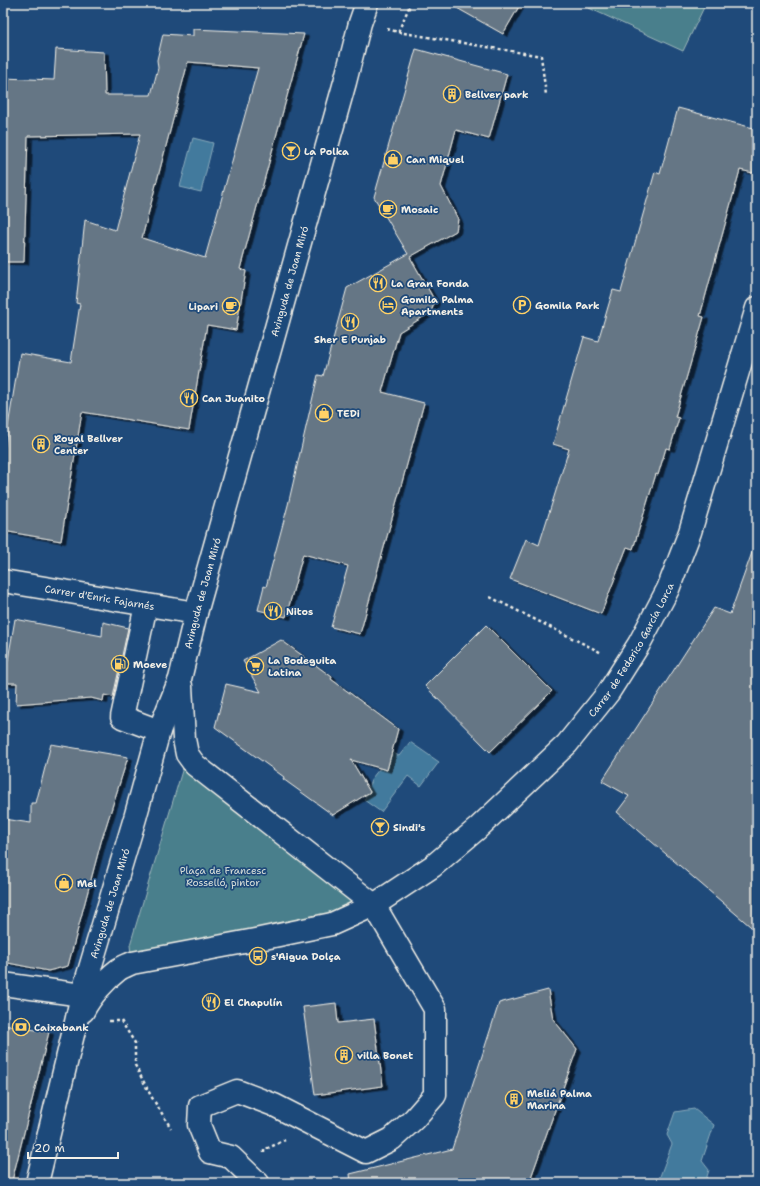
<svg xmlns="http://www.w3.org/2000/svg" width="760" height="1186" viewBox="0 0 760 1186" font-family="'Shantell Sans',sans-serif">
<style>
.green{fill:#4a7f8c;stroke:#9fb8ba}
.water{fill:#427a9d;stroke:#89aabb}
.building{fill:#657685;stroke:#f4f1e8;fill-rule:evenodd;filter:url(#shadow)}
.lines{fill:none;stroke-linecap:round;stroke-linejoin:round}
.minor-casing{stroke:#f4f1e8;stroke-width:25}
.path{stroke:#f4f1e8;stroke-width:2.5;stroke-dasharray:3 3;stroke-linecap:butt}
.minor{stroke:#1f4a7a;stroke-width:22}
.labels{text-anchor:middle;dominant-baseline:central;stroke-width:3.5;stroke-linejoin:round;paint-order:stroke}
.poi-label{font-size:10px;font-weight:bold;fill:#f4f1e8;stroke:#1f4a7a;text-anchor:start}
.street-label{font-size:10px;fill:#f4f1e8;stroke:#1f4a7a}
.park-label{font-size:10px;fill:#dae0da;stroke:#1f4a7a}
</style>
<defs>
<filter id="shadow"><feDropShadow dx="4.5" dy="2.5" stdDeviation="0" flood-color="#0009"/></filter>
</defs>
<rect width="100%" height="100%" fill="#1f4a7a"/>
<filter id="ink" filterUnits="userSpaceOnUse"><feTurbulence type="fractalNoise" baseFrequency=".025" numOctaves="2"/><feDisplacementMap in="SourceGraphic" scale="8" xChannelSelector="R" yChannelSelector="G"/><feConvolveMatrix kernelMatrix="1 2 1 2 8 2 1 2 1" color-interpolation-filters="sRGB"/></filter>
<g filter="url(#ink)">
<g class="green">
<polygon points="578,3 706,3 683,51"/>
<polygon points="187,754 374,905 132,963 130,945"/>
</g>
<g class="water">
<polygon points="193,138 213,143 201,192 180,187"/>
<polygon points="410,742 439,762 421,786 408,776 381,812 364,800 366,796 370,792 368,788 372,778 380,768 387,770 392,752 399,756"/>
<polygon points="694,1109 714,1125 702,1161 709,1170 705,1183 662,1183 659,1179 672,1144 667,1135 675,1112"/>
</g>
<g class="building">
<polygon points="448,3 521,3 503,34"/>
<path d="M193,29l111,5 -64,235 6,2 -10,59 -29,-5 -18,105 -107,-18 -21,129 -58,-10v-74l17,-104 51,9 9,-58 -4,-1 9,-83 30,10 25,-96 -112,2 -4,126h-21v-184l51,2 2,-31 48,3 1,43h46l7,-27 -1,-8 6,-26 30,2zM188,62l70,6 -53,190 -63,-20z"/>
<polygon points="416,49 507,74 489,139 456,130 441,186 458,219 456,231 410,257 435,301 431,312 399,332 382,392 424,403 360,634 331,627 348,566 303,554 286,617 258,610 264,586 266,587 288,505 318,375 323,376 347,288 408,254 374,197"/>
<polygon points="678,108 757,129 757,158 753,173 740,170 700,316 704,317 675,417 679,418 670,449 666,448 658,475 656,474 633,549 627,547 601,614 510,579 526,539 539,545 569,449 553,444 584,337 598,341 613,290 621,292 655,172 660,174"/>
<polygon points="754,547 757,548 757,932 617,812 629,796 602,781 714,608 730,614"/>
<polygon points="15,619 102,636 103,622 128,628 113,697 104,695 103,701 91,698 16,704 17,683 4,683"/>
<polygon points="486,625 552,691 490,752 425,686"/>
<polygon points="281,640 332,677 331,679 398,729 387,770 351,760 370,792 333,815 283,779 284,777 215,727 226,684 261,692 243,661"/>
<polygon points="51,744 128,757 101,842 68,966 48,971 3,962 3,819 31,823 31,803 36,803"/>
<polygon points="548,990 553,1019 577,1049 529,1183 351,1183 350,1174 452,1149 499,1003"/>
<polygon points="336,1003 338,1023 374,1019 383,1086 315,1095 303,1007"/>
<polygon points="3,1025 49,1032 12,1181 3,1180"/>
</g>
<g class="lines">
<defs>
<g id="minor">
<path id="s1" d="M3,581l193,32"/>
<polyline points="146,605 122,717 159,731"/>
<polyline points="181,686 184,739 187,754 195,765 374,905 435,1009 435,1095 414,1119 392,1139 366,1152 274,1105 237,1091 200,1106 199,1125 210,1152 231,1157 258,1183"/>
<polyline points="3,984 82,995"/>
<path id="s2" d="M83,1011c8,-15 22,-31 35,-41 4,-3 10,-5 14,-7l123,-23 77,-16 42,-19 59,-39 45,-38 89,-84 41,-51 31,-49 29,-55 22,-57 67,-224"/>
<path id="s3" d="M37,1183l39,-161 6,-27 53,-177 24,-87 21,-52 16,-66 149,-531 15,-59 7,-20"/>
</g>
</defs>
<use href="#minor" class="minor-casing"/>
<g class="path">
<polyline points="387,29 398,32 411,3"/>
<polyline points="398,32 541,56 546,95"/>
<polyline points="490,597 602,653"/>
<polyline points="109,1021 121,1021 135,1043 135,1065 151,1096 171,1128"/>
<polyline points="264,1153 264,1150 285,1140"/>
</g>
<use href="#minor" class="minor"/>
</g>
</g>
<defs>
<symbol id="building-ring" viewBox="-11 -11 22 22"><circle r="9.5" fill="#1f4a7a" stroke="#ffd166" stroke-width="1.5"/><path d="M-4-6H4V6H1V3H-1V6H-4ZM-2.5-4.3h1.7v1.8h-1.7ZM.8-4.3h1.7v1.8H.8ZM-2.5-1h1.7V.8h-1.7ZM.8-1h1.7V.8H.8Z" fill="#ffd166"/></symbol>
<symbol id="bar-ring" viewBox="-11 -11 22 22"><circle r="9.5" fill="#1f4a7a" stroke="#ffd166" stroke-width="1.5"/><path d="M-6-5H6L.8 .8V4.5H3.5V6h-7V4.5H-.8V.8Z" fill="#ffd166"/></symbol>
<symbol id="shop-ring" viewBox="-11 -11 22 22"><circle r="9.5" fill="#1f4a7a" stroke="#ffd166" stroke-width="1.5"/><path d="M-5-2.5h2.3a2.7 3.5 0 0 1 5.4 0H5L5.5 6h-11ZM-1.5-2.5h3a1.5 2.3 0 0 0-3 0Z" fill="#ffd166"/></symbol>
<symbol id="cafe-ring" viewBox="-11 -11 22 22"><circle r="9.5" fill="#1f4a7a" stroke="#ffd166" stroke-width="1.5"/><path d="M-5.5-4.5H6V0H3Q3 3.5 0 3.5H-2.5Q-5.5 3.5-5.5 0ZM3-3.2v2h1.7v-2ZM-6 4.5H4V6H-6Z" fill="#ffd166"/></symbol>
<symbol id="restaurant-ring" viewBox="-11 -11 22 22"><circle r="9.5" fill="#1f4a7a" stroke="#ffd166" stroke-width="1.5"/><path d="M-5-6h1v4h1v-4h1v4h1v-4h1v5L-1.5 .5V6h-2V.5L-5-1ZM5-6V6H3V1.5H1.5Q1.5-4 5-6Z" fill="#ffd166"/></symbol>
<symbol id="hotel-ring" viewBox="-11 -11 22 22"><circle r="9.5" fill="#1f4a7a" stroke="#ffd166" stroke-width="1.5"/><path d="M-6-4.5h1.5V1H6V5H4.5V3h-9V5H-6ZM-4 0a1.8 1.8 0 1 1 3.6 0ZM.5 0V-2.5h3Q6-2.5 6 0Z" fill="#ffd166"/></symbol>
<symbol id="parking-ring" viewBox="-11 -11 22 22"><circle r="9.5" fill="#1f4a7a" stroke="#ffd166" stroke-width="1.5"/><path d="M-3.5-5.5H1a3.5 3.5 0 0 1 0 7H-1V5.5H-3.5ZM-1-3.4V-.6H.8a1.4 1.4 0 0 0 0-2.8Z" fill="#ffd166"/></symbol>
<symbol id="fuel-ring" viewBox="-11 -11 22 22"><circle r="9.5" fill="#1f4a7a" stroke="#ffd166" stroke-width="1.5"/><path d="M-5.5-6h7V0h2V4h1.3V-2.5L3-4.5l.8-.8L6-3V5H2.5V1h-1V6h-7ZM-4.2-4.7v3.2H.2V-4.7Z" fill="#ffd166"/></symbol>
<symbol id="supermarket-ring" viewBox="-11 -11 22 22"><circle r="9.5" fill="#1f4a7a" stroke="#ffd166" stroke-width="1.5"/><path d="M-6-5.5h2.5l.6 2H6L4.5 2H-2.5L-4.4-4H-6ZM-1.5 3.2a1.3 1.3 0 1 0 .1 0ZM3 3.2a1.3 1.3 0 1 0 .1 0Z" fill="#ffd166"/></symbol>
<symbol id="bus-ring" viewBox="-11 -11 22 22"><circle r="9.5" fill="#1f4a7a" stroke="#ffd166" stroke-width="1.5"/><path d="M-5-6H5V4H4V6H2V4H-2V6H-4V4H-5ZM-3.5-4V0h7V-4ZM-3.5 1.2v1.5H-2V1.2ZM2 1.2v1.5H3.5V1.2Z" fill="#ffd166"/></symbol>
<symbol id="bank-ring" viewBox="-11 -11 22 22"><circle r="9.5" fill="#1f4a7a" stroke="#ffd166" stroke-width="1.5"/><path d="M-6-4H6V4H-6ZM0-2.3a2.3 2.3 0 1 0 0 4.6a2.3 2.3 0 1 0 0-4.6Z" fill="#ffd166"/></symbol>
</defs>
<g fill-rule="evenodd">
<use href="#building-ring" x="442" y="84" width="20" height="20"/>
<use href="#bar-ring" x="281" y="141" width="20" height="20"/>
<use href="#shop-ring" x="383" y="149" width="20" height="20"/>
<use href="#cafe-ring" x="378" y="199" width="20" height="20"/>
<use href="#restaurant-ring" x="368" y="273" width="20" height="20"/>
<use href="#hotel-ring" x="378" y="295" width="20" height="20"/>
<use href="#parking-ring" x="512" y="295" width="20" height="20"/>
<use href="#cafe-ring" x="221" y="296" width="20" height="20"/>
<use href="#restaurant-ring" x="340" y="312" width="20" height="20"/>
<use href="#restaurant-ring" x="179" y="388" width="20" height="20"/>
<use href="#shop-ring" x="314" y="403" width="20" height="20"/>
<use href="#building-ring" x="31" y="434" width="20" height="20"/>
<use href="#restaurant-ring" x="263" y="601" width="20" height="20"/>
<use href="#fuel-ring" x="110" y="654" width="20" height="20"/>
<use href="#supermarket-ring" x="245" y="656" width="20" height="20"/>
<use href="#bar-ring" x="370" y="817" width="20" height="20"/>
<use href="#shop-ring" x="54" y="873" width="20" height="20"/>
<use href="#bus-ring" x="248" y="946" width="20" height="20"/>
<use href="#restaurant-ring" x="201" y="992" width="20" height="20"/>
<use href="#bank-ring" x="11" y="1017" width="20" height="20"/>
<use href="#building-ring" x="334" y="1045" width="20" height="20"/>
<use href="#building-ring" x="504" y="1089" width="20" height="20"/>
</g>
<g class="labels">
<g class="poi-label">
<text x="465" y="94">Bellver park</text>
<text x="304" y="151">La Polka</text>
<text x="406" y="159">Can Miquel</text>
<text x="401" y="209">Mosaic</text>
<text x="391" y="283">La Gran Fonda</text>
<text x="401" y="299">Gomila Palma<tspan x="401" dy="12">Apartments</tspan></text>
<text x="535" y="305">Gomila Park</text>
<text x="218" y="306" text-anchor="end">Lipari</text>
<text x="350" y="339" text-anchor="middle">Sher E Punjab</text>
<text x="202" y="398">Can Juanito</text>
<text x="337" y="413">TEDi</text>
<text x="54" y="438">Royal Bellver<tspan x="54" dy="12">Center</tspan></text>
<text x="286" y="611">Nitos</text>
<text x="268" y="660">La Bodeguita<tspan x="268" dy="12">Latina</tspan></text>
<text x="133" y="664">Moeve</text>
<text x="393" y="827">Sindi's</text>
<text x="77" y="883">Mel</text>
<text x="271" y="956">s'Aigua Dolça</text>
<text x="224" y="1002">El Chapulín</text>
<text x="34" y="1027">Caixabank</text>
<text x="357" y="1055">villa Bonet</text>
<text x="527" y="1093">Meliá Palma<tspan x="527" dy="12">Marina</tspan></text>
</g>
<g class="street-label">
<text stroke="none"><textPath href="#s3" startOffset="937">Avinguda de Joan Miró</textPath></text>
<text stroke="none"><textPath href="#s3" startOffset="613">Avinguda de Joan Miró</textPath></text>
<text stroke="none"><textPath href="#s1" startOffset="98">Carrer d'Enric Fajarnés</textPath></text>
<text stroke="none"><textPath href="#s2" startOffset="686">Carrer de Federico García Lorca</textPath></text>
<text stroke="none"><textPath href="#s3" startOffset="289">Avinguda de Joan Miró</textPath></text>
</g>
<g class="park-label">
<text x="223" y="870">Plaça de Francesc<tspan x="223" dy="12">Rosselló, pintor</tspan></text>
</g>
</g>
<rect width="760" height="1186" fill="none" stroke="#1f4a7a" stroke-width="16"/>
<rect x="8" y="8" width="744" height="1170" fill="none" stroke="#f4f1e8" stroke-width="1.5" filter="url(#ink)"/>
<path d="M28 1152v6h90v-6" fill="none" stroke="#f4f1e8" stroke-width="2"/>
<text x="34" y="1152" font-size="12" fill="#f4f1e8" stroke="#1f4a7a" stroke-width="3" paint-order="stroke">20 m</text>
</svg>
